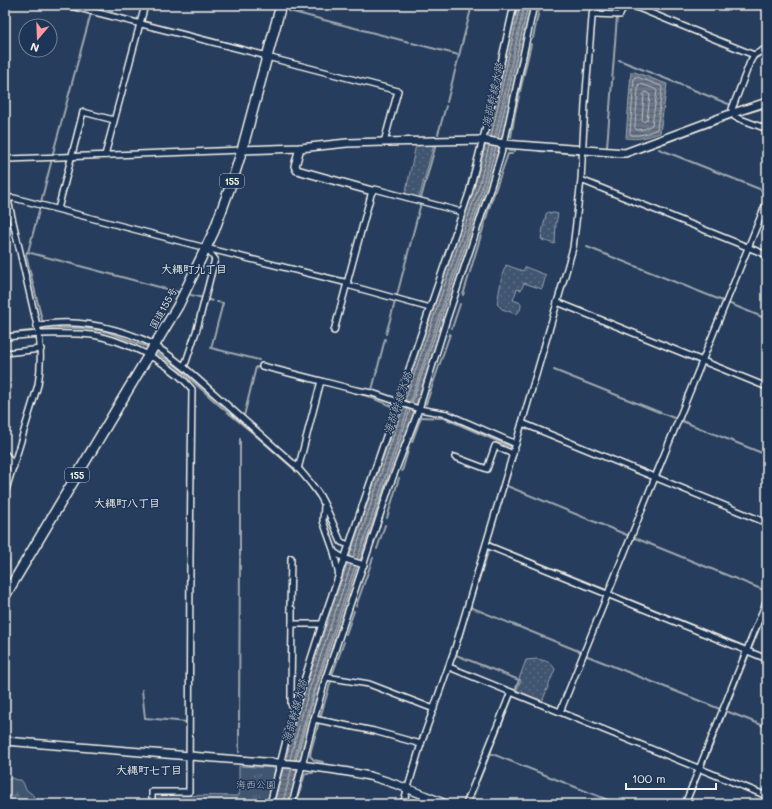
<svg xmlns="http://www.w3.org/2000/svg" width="772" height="809" viewBox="0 0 772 809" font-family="Mali,'Klee One',sans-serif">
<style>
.grass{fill:url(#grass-dots);stroke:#9aa2ac}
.forest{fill:url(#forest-firs);stroke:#9aa2ac}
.park{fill:url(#park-tufts);stroke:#9aa2ac}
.water{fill:url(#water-rules);stroke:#9fa7ae}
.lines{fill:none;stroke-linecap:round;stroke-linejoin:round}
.shore{stroke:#bcbfc2;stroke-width:1}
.stream{stroke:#9fa7ae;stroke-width:2}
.street-casing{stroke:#f4f1e8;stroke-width:8}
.secondary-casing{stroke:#f4f1e8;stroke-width:10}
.highway-casing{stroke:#f4f1e8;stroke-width:12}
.street{stroke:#1d3557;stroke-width:5}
.secondary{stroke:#1d3557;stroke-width:7}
.highway{stroke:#1d3557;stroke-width:9}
.labels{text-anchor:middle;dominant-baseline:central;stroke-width:3;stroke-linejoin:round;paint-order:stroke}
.shield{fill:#1d3557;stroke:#b4b9bc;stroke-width:1}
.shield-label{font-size:9px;font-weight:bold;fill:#f4f1e8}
.street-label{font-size:10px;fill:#f4f1e8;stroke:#1d3557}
.park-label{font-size:10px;fill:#bec2c4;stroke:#1d3557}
.water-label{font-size:11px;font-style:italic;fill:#bcbfc2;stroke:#1d3557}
.neighbourhood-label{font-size:11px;font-weight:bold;fill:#f4f1e8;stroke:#1d3557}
</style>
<defs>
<pattern id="grass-dots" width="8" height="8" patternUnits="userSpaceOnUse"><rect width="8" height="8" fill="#40546f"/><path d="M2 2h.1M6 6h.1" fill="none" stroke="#5c6d84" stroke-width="1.8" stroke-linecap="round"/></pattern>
<pattern id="forest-firs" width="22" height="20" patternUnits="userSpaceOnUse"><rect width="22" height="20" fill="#40546f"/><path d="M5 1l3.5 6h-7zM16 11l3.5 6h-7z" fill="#5c6d84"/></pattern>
<pattern id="park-tufts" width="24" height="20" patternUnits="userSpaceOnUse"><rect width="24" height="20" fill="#40546f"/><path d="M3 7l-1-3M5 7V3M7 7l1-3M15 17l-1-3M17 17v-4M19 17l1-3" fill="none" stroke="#5c6d84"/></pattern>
<pattern id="water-rules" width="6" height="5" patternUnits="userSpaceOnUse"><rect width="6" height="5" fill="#677588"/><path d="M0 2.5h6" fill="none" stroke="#585e67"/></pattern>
</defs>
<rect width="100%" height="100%" fill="#263d5d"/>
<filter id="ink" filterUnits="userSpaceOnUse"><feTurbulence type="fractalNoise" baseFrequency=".025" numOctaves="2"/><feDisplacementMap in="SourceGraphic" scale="8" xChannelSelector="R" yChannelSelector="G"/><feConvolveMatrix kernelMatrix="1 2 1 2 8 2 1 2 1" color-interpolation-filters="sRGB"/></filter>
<g filter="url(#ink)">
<g class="grass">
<polygon points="434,144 419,198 405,195 416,145"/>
<polygon points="548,212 558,214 556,223 555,244 542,240 541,238 546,214"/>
<path d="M506,265l17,6 2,-4 21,8 -4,14 -18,-6 -3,7 -4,-1 -4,11 8,3c0,5 0,8 -5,11l-14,-5 -5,-5 5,-29z"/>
<path d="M537,659c9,2 13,2 18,10l-13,33 -26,-10 5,-12 -2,-1 7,-19z"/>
</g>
<g class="forest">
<path d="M5,556l4,3c1,8 0,14 -4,21z"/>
<path d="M11,778l6,2h4c3,3 3,6 5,9 5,6 10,4 7,14l-10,1h-18v-24z"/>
</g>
<polygon class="park" points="239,766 275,768 268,804 155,804 155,797 156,795 239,796"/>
<g class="water">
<polygon points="517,5 524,5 494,140 480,193 313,691 292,766 282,804 274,804 284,765 305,689 476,181 487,139"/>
<path d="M525,5h7l-31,137 -15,56 -167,495 -21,74 -8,37h-7c25,-102 59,-200 93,-299 35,-104 70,-208 105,-312l14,-52z"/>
<path d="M632,71l35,13 -7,49c-12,4 -22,7 -34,5l5,-66z"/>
</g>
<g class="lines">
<g class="shore">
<path d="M635,77h2l24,9 1,2 -5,41c-8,4 -17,7 -26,6l-1,-2 4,-54z"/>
<polygon points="639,84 641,84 655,89 657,91 652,125 644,129 637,130 635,128"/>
<polygon points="646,92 649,94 650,95 647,120 644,122 642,120 644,94"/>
<polyline points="491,137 520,5"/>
<polyline points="498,138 528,5"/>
<polyline points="405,401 480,182 489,146"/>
<polyline points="412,403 482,197 496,147"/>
<polyline points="353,558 403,407"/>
<polyline points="360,560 410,410"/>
<polyline points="290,759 309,690 351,565"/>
<polyline points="296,760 315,691 357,567"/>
</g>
<g class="stream">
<polyline points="472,7 472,5"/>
<polyline points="289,11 409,42"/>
<polyline points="617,12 617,5"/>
<polyline points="533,38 540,5"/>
<polyline points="412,43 459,55"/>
<polyline points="756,58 767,52"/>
<polyline points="619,60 731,105 732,103"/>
<polyline points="447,102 471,9"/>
<polyline points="740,115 767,107"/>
<polyline points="748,124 767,132"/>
<polyline points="438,134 446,106"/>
<polyline points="511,137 515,113 531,44"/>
<polyline points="607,147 617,17"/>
<polyline points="659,149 767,192"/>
<polyline points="509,151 515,151"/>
<polyline points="539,151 579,154"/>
<polyline points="53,153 91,13"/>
<polyline points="585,154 623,157 629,156 732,118 735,119"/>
<polyline points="421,198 436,144"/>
<polyline points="41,202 52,159"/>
<polyline points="587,247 723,301"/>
<polyline points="28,252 40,207"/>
<polyline points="191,295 203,298"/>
<polyline points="397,295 421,203"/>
<polyline points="463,295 491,202 508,154 512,154"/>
<polyline points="207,299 212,301"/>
<polyline points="217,302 223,303 211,348 259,360"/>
<polyline points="728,303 767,319"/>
<polyline points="42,320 26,255 27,252 178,292"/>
<polyline points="452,328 460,304"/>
<path d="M5,334c33,-4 69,-10 102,-2 13,4 25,10 38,14l5,3"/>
<polyline points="386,334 395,302"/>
<polyline points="153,351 176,366 219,405 254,434 295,470 305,480 316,496"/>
<polyline points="554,370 674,418"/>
<polyline points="347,390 370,397 391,406"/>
<polyline points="372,390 385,339"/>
<polyline points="426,404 450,334"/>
<polyline points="244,416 256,367 319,383"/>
<polyline points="682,421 767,455"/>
<polyline points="412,442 421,417 444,418 513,448"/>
<polyline points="516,450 517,450 489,543 604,589"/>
<polyline points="402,471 409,448"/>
<polyline points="507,486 627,535"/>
<polyline points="387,518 399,478"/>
<polyline points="635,538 766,591"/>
<polyline points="377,549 385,525"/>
<polyline points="489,549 470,607 581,652"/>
<polyline points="240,556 240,439"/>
<polyline points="613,593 744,646"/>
<polyline points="356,606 373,558"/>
<polyline points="469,613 470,607"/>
<polyline points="467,618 456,655 519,680 515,691"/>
<polyline points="346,634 354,611"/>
<polyline points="752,647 767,609"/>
<polyline points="585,655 720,709"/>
<polyline points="332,675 344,642"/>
<polyline points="142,690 145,718 187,722"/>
<polyline points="726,711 767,727"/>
<polyline points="320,718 331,681"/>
<polyline points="239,720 240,558"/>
<polyline points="319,722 311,750 310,756 314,760 323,762"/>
<polyline points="239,752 239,723"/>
<polyline points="490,753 618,804"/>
<polyline points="704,766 748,657"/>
<polyline points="479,781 513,696"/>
<polyline points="472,799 478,785"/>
<polyline points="296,804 305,774 307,773 313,773"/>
<polyline points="470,804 471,802"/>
<polyline points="688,804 700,775"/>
</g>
<defs>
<g id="street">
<polyline points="67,5 267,56"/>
<polyline points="631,5 754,55"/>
<polyline points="593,14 620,15 624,5"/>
<polyline points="767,48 754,55 750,62 732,109 735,117 767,129"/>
<polyline points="267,57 398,91 384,142"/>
<polyline points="105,155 145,5"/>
<polyline points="5,159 9,159 242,150"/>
<polyline points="581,180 767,255"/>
<path d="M5,187l34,147c2,18 2,34 -1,51l-33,108"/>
<polyline points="8,198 14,198 206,248 348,283"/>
<polyline points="58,209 83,112 114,120"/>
<polyline points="347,285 430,308"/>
<polyline points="557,302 767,387"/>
<path d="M37,326c34,-8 74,0 105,13 15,6 28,17 41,27l113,100c9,10 17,19 24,30 8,14 14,30 21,46l8,3"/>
<polyline points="334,331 372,191 375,189 462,212"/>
<path d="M39,334c18,0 36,-1 53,1 9,1 16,4 24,6 28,10 56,24 76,48l-2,168 -1,235h-37v12"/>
<polyline points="5,337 39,334"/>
<polyline points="5,353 41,349"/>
<polyline points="183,366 186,362 197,329 215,259 206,248"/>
<polyline points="262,366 321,381"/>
<polyline points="522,423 767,523"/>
<polyline points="455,457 487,469 495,446 513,454"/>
<polyline points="298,469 321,381 356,390 372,393 419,409 447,414 516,444"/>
<polyline points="324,506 323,521 334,552 345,559 364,565"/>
<polyline points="486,545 767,659"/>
<polyline points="334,552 339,576"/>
<polyline points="291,558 290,609 292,609 292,624"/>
<polyline points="449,667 767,796"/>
<polyline points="326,677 369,684 434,709"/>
<polyline points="294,711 291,704 291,689 292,624 322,624"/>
<polyline points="560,712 767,201"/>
<polyline points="314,719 374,731 421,744"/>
<polyline points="270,804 291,721 322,624 469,193 489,115 514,5"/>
<polyline points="292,804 314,719 326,677 390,485 419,409 446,322 487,199 504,144 534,5"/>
<polyline points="403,804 421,744 455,648 522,423 573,248 581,180 585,104 593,5"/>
<polyline points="466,804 511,692"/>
<polyline points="685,804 767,600"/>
</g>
<g id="secondary">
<polyline points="300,148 295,166 297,170 372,191"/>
<polyline points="242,150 300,148 347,143 384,142 483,140 504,144 625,153 733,113 767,102"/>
<polyline points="5,455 13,466"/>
<path d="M5,741l297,24c24,4 48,6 71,12 25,7 49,17 73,27"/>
</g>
<polyline id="highway" points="5,596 178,306 214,231 233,179 242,150 281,5"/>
</defs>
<use href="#street" class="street-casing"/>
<use href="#secondary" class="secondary-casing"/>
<use href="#highway" class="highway-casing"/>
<use href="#street" class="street"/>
<use href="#secondary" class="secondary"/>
<use href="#highway" class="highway"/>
</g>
</g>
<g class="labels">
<g class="shield">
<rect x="220" y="174" width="24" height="14" rx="3"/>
<rect x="65" y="468" width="24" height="14" rx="3"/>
</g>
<g class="shield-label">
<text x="232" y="181">155</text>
<text x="77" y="475">155</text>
</g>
<g class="street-label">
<text transform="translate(163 308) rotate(-61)">国道155号</text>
</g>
<g class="park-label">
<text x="256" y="784">海西公園</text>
</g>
<g class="water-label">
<text transform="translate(492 95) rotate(-78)">海部幹線水路</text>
<text transform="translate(397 403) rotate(-71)">海部幹線水路</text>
<text transform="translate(294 711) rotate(-75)">海部幹線水路</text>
</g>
<g class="neighbourhood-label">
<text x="194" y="268">大縄町九丁目</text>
<text x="127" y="502">大縄町八丁目</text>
<text x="149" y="769">大縄町七丁目</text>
</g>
</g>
<rect width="772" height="809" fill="none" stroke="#1d3557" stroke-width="20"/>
<rect x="10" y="10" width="752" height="789" fill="none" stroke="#f4f1e8" stroke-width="1.5" filter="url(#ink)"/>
<g transform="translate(38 38) rotate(199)"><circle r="19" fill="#1d3557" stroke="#738091"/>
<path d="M0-3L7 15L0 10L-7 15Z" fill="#ff9aa2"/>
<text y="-6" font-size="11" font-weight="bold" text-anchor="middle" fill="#f4f1e8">N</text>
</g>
<path d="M626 783v6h90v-6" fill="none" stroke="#f4f1e8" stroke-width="2"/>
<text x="632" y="783" font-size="12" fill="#f4f1e8" stroke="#1d3557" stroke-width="3" paint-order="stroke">100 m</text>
</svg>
